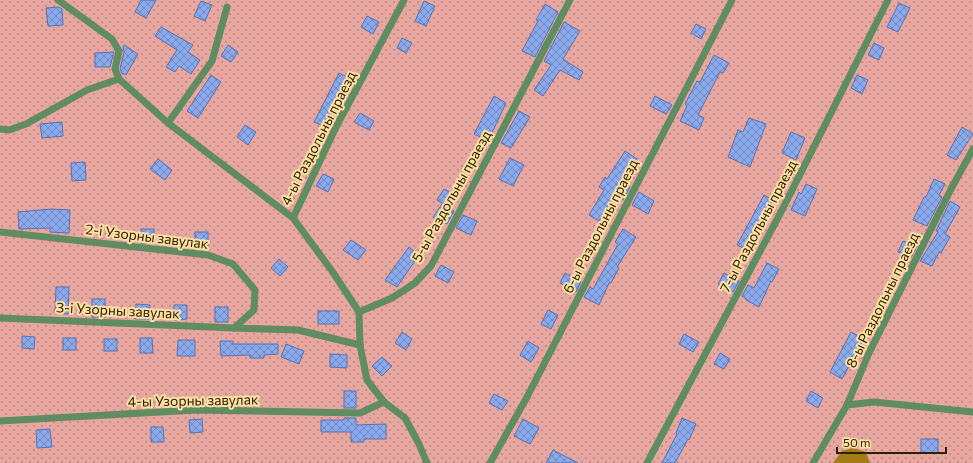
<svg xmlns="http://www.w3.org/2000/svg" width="973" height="463" viewBox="0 0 973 463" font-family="Commissioner,sans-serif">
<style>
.garden{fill:url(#garden-dots)}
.water{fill:#a27c16}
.building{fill:url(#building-cross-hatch);stroke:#5672b1}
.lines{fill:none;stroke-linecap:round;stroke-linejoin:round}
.service{stroke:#608c62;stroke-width:7}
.labels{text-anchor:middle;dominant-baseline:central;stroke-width:4;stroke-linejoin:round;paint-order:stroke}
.street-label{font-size:14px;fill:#2e2101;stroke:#fde0a4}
</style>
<defs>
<pattern id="garden-dots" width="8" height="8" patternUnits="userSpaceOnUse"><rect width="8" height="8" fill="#e8a6a0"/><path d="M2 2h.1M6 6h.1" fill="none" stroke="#bc8780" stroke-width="1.8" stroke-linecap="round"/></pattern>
<pattern id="building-cross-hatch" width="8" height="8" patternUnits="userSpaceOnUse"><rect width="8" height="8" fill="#8ba9ed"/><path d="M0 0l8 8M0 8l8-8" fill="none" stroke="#7289be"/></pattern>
</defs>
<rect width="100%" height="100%" fill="#f6d285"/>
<rect class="garden" x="0" y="0" width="973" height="463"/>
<polygon class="water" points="853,448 866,452 870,463 833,463 842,451"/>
<g class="building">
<polygon points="141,0 156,0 146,18 135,12"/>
<polygon points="201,1 212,5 205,21 194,16"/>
<polygon points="424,1 435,6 426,26 415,21"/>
<polygon points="899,3 910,8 898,32 887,27"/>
<polygon points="545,4 558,12 535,57 522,51 538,21 536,20"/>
<polygon points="59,7 62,9 63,25 48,26 46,8"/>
<polygon points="367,16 379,22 373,34 361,27"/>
<polygon points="564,22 580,31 563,59 583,72 579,80 560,70 543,96 534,90 551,65 544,61"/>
<polygon points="696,24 706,29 701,39 691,33"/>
<polygon points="161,27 193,45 188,52 200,60 191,74 179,66 175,72 166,67 177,50 155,36"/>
<polygon points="402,38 412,43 406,53 397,48"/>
<polygon points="874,43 884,48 879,60 868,55"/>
<polygon points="124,45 138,54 126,75 122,73 120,69 124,52 123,47"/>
<polygon points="228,45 238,52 231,62 221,56"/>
<polygon points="114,52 110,67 95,67 95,53"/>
<polygon points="714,55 729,63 723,73 720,72 698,115 704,118 699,130 680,121 687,106 685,104 697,81 700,82"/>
<polygon points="339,73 347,77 344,84 347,86 340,101 337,99 323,126 314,122"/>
<polygon points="211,75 221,82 198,118 187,111"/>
<polygon points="857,75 868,80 862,94 851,88"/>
<polygon points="494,96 506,103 490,137 488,136 486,140 474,134"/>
<polygon points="655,96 672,105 666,114 650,106"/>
<polygon points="519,111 530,117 511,148 501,143"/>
<polygon points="360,113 374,121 369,130 354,122"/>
<polygon points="749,118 766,124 750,167 728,157 738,130 743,132"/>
<polygon points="62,122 63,136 42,138 40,124"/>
<polygon points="245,125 256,132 248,145 237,137"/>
<polygon points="962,127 973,134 956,160 947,155"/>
<polygon points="791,132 805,138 796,160 782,153"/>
<polygon points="625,151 637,159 622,182 630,187 623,200 614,196 599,221 589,215 604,190 599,187 605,177 607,179"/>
<polygon points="510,158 524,165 513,186 499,179"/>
<polygon points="158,159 172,170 165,180 150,169"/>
<polygon points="85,162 86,180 72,181 71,163"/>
<polygon points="323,174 334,179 328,192 316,186"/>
<polygon points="934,179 945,184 939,195 942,197 927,226 913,220 924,197 926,197"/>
<polygon points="806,184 817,189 805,216 791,210 799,192 801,194"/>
<polygon points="444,189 457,196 450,208 437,200"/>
<polygon points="639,192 654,201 648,214 632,205"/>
<polygon points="764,195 773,200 747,250 737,245"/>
<polygon points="950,201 960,207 945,234 950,237 941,253 939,252 932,266 920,261 938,232 936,231"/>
<polygon points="442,204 454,211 447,224 433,217"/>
<polygon points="51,209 70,210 69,233 50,232 50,228 19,229 18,212"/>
<polygon points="463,215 477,221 471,235 456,228"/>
<rect x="141" y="229" width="13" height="14"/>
<polygon points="623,229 636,237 617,267 619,268 611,283 609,283 599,305 584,297 590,287 593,289 618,244 615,242"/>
<rect x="195" y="232" width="13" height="14"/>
<polygon points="351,240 366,250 358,260 343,250"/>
<polygon points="903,241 917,246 911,258 898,252"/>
<polygon points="409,247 419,255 397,287 385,280"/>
<polygon points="279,259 288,267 280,276 271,268"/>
<polygon points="767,263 779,269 772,282 771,281 759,307 746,300 746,299 742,296 748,285 754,288"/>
<polygon points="441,265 454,272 448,283 435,276"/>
<polygon points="565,273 581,282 576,292 560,283"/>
<polygon points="724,273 739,281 733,292 718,284"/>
<polygon points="56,287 69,287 68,314 55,313"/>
<rect x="92" y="299" width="13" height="18"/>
<polygon points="136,304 150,305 149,319 135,319"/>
<polygon points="174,305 187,305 187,319 174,320"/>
<rect x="215" y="307" width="13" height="15"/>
<polygon points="548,310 558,315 551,329 541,324"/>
<rect x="318" y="311" width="21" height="13"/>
<polygon points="402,332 412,339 406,350 395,343"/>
<polygon points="851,332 864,339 842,379 830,372"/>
<polygon points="684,334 699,342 693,352 679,344"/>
<polygon points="22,336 35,337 34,349 22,348"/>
<rect x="63" y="338" width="13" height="12"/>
<polygon points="140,338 152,338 153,353 140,353"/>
<rect x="104" y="339" width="13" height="12"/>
<polygon points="178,340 195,340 195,356 177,356"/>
<polygon points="220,341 233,341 233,344 278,344 278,354 264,355 264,358 250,358 250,355 221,356"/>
<polygon points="528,341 539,348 531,362 520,355"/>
<polygon points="286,344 304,351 299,364 281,357"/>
<polygon points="720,353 730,359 724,369 714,364"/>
<polygon points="330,354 347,355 347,368 330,367"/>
<polygon points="382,357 392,366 382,376 372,366"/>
<rect x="344" y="391" width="12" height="17"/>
<polygon points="811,391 823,398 818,408 806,401"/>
<polygon points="494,394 508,401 502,410 489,403"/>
<polygon points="344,418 356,418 356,425 386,424 386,439 364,439 364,442 351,442 351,432 321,432 321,420 344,420"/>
<polygon points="682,418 696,424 689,440 688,439 675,463 662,463 677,434 676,433"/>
<polygon points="202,419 203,432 190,433 189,420"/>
<polygon points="523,419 539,428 530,444 514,436"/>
<polygon points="151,427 163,427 164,442 151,442"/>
<polygon points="50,429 52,447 37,448 36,430"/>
<rect x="921" y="439" width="17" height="14"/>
<polygon points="553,450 578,463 546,463"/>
</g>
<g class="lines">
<g class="service">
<polyline points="58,0 112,39 119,51 115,69 119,79 168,123 293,218 332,271 359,312"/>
<polyline points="168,123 212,61 227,7"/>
<polyline points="0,129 9,130 26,124 87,90 119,79"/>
<polyline points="293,218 336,127 404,0"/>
<polyline points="0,232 208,255 233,264 255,290 254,310 234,328"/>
<polyline points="359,312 392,298 415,283 431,266 570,0"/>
<polyline points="359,312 360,345 367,380 384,402 405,418 419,444 427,463"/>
<polyline points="0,318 234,328 298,330 360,345"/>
<polyline points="847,405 874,402 973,412"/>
<polyline points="0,421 196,410 360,413 384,402"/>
<polyline points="490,463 527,397 732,0"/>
<polyline points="647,463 781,212 888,0"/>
<polyline points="813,463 847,405 869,353 951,189 973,149"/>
</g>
</g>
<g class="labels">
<g class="street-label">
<text transform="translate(318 138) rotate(-63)">4-ы Раздольны праезд</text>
<text transform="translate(451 196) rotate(-61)">5-ы Раздольны праезд</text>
<text transform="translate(600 226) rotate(-63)">6-ы Раздольны праезд</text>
<text transform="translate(758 226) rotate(-62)">7-ы Раздольны праезд</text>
<text transform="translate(147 236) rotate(7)">2-і Узорны завулак</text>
<text transform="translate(882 300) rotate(-64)">8-ы Раздольны праезд</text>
<text transform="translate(118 310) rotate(3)">3-і Узорны завулак</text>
<text transform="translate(193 400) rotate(-1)">4-ы Узорны завулак</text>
</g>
</g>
<path d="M837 447v6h109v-6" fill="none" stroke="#2e2101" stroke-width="2"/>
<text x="843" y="447" font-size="12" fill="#2e2101" stroke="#fde0a4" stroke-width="3" paint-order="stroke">50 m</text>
</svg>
